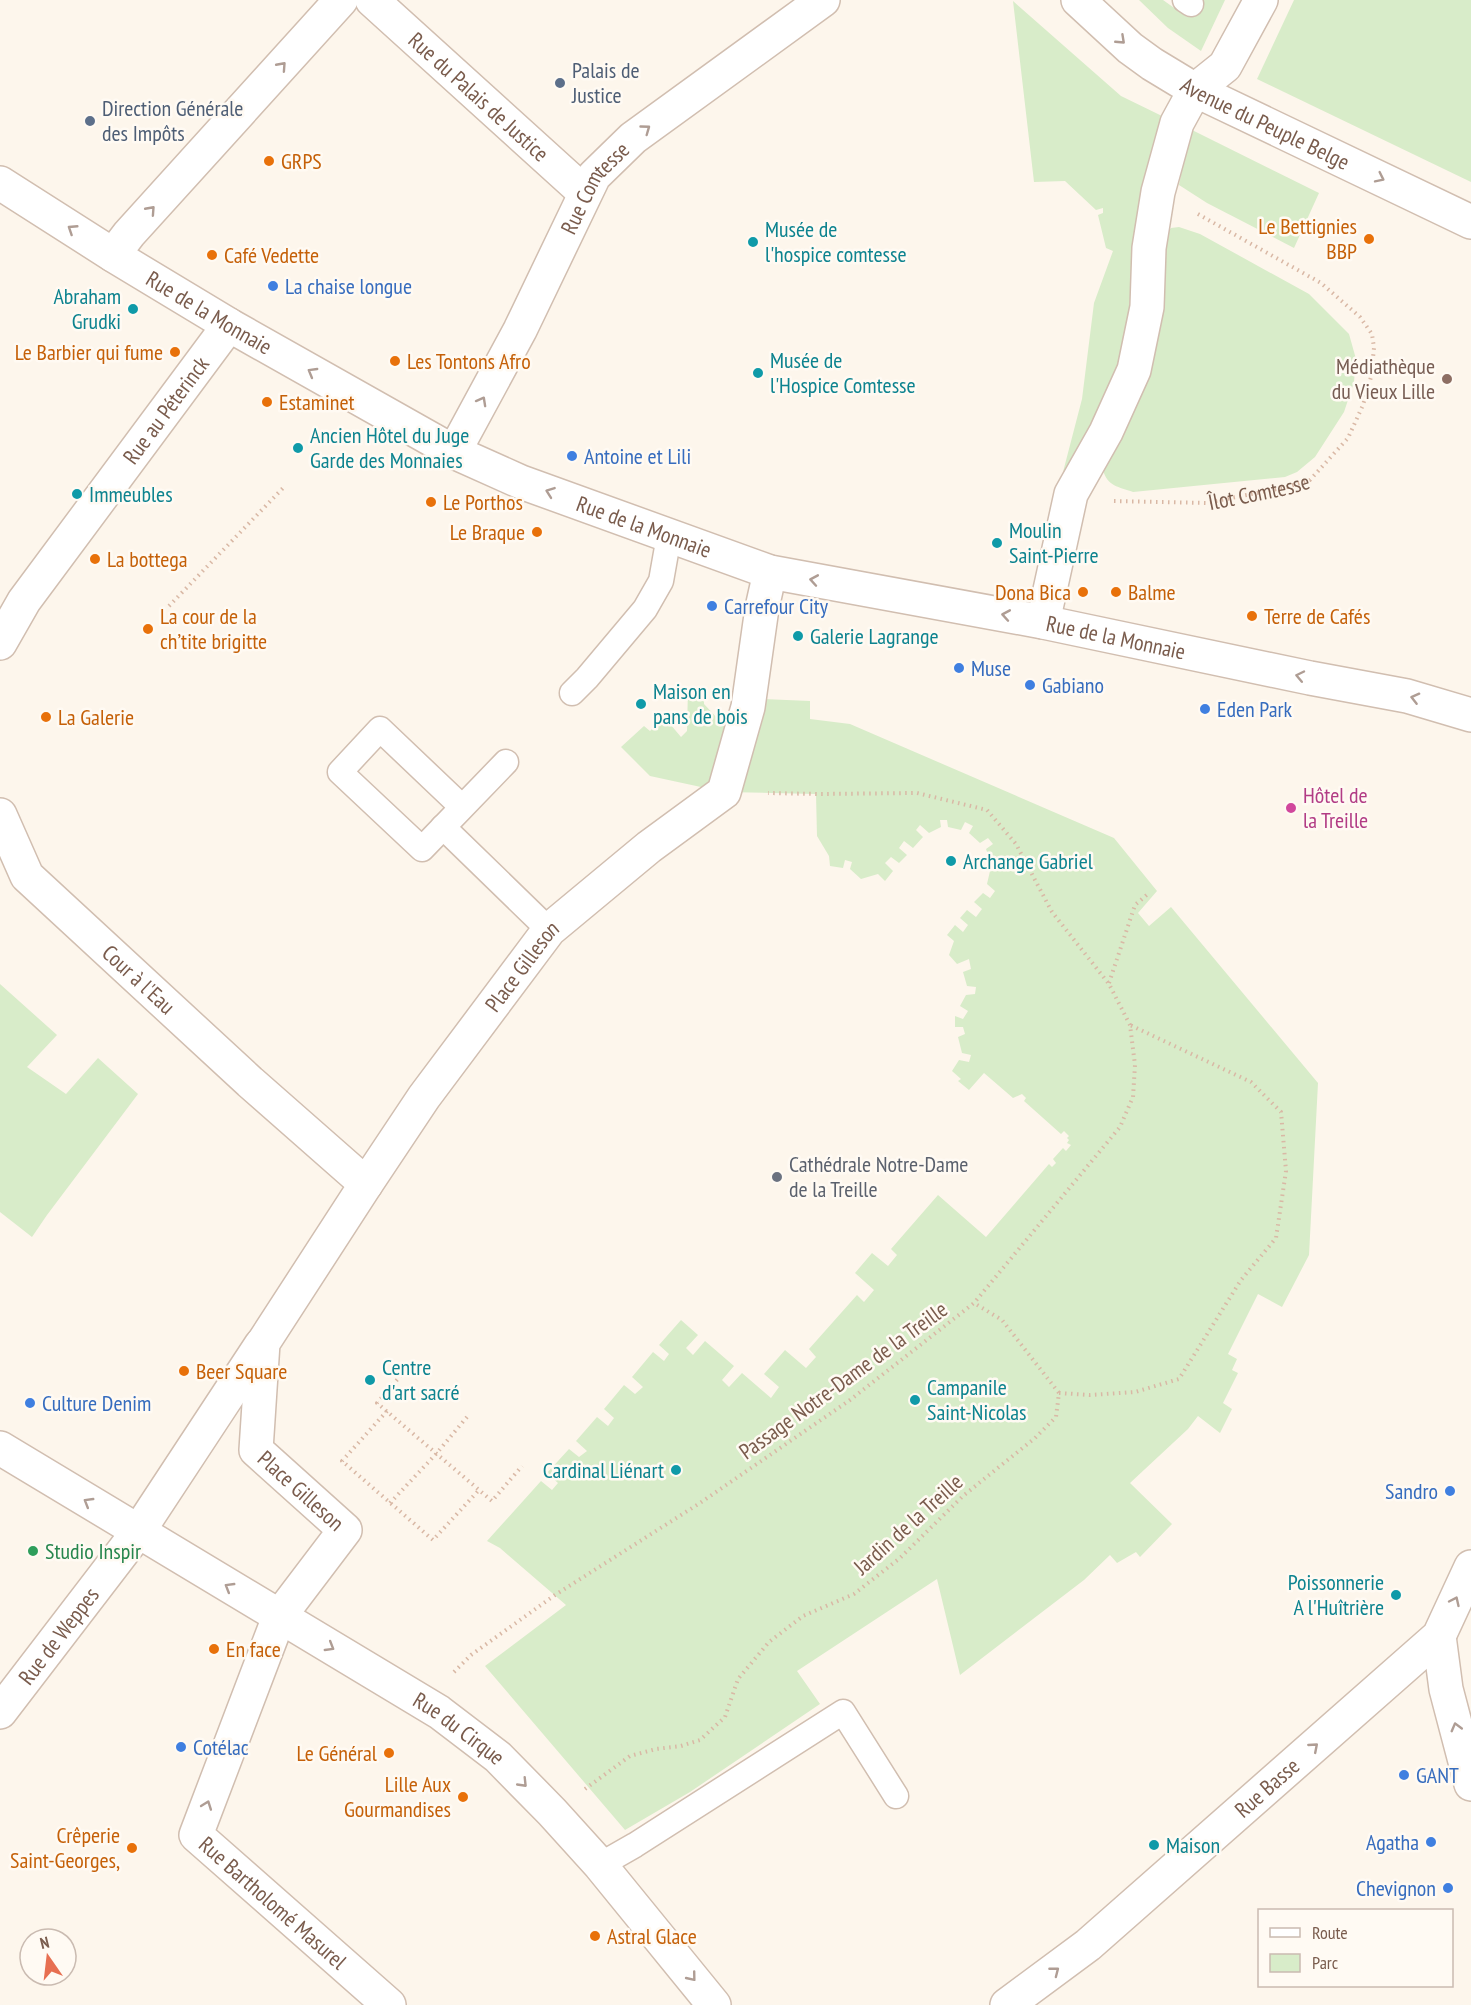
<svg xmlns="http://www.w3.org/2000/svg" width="1471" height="2005" viewBox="0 0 1471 2005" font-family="'PT Sans Narrow',sans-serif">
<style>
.green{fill:#d8ecc9}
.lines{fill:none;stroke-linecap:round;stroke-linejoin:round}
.lane-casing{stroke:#d1beb0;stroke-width:27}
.street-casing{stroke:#d1beb0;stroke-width:36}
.path{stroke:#d9b8a5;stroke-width:4;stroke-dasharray:1.5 4.5;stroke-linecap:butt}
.lane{stroke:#fff;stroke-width:24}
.street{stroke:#fff;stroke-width:33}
.oneway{stroke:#af9d94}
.service-dot{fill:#5c6f8a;stroke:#fffaf3;stroke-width:2}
.food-dot{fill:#e8710a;stroke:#fffaf3;stroke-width:2}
.culture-dot{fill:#0f9aa8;stroke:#fffaf3;stroke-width:2}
.shop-dot{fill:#3f7fe0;stroke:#fffaf3;stroke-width:2}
.education-dot{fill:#8d6e63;stroke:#fffaf3;stroke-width:2}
.hotel-dot{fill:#d1479c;stroke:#fffaf3;stroke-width:2}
.worship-dot{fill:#6b7280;stroke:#fffaf3;stroke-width:2}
.leisure-dot{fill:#2e9e5b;stroke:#fffaf3;stroke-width:2}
.labels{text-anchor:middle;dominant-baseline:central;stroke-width:5;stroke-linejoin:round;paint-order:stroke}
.service-label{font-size:22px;fill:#4e5e75;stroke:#fffaf3;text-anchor:start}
.street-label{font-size:22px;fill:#7a5c4d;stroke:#fffaf3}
.food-label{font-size:22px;fill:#c56008;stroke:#fffaf3;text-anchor:start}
.culture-label{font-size:22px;fill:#0d838f;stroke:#fffaf3;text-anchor:start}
.shop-label{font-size:22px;fill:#366cbe;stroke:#fffaf3;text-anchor:start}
.education-label{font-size:22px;fill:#785e54;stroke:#fffaf3;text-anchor:end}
.hotel-label{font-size:22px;fill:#b23c85;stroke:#fffaf3;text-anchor:start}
.worship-label{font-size:22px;fill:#5b616d;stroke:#fffaf3;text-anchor:start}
.leisure-label{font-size:22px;fill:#27864d;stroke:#fffaf3;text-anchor:start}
</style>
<rect width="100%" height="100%" fill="#fdf6ec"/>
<g class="green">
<polygon points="1139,0 1163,0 1187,17 1202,0 1225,0 1201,51 1168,28"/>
<polygon points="1294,0 1471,0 1471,182 1257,79"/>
<polygon points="1013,1 1121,96 1162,116 1134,248 1127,336 1107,403 1063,472 1082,399 1094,303 1113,251 1106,248 1098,215 1103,213 1103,208 1096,210 1065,181 1034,182"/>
<polygon points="1190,129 1319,193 1294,248 1207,203 1179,185"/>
<path d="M1179,227l21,7 109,60 40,40 7,25 -2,23 -10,30 -29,45 -18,15 -12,5 -152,15c-14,-5 -26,-6 -30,-22l62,-235 6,-7z"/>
<polygon points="688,688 696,697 704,697 704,704 718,719 731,716 763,699 810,701 810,719 850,724 1114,838 1157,891 1138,913 1149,926 1171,907 1318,1083 1309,1255 1282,1307 1258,1294 1228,1354 1237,1359 1232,1370 1238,1373 1223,1403 1232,1409 1220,1433 1198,1416 1188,1429 1130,1483 1172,1524 1140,1557 1136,1552 1117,1563 1110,1555 1084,1580 960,1675 937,1579 797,1671 820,1704 690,1792 625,1830 485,1666 566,1605 500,1548 487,1541 541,1481 552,1490 558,1483 547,1473 569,1449 579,1457 587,1451 576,1441 597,1417 608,1426 614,1418 604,1409 624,1385 635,1394 643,1387 632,1377 653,1352 664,1361 669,1354 659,1345 681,1320 698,1335 686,1348 693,1355 705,1341 734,1366 722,1380 729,1387 742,1373 771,1398 779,1387 764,1374 785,1350 806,1368 816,1357 809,1349 857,1295 864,1302 874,1290 855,1273 872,1253 888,1266 897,1255 891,1249 938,1195 986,1237 1049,1164 1052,1167 1056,1163 1053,1159 1063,1148 1066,1151 1071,1145 1067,1143 1069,1140 1067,1138 1069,1136 1064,1131 1061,1134 1024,1101 1026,1098 1022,1094 1013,1098 984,1073 969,1090 958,1081 961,1079 952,1071 959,1060 969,1062 971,1055 962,1053 958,1037 965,1034 963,1027 955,1027 955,1016 963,1019 968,1011 960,1006 966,995 975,994 976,987 967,986 963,972 971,969 969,959 957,964 949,955 954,941 947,935 955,925 963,932 968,925 960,918 967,910 976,917 982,909 974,902 983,893 990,898 995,891 987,884 990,871 1000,871 1000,864 991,863 986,849 993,844 988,838 980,843 969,833 973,826 965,822 961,830 948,827 947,820 940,820 941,827 929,833 920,825 916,830 923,837 913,848 904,841 899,848 907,855 899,863 891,857 885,863 893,871 885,881 878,874 861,879 850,869 852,862 845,860 843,868 830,866 829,856 817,836 816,794 724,792 650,776 621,747 644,726 650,731 656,725 652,720 660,712 681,737 687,731"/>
<polygon points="0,984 57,1035 27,1067 66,1094 98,1058 138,1094 47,1215 32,1237 0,1212"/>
</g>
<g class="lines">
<defs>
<g id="lane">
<polyline points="1185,0 1191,4"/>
<polyline points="572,693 587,678 645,609 661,581 669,536"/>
<polyline points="462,807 380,729 340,772 422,849 506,762"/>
<polyline points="443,827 549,930"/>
<polyline points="600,1865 635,1845 843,1712 896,1796"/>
</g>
<g id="street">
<path id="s2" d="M372,0l213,193"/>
<path id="s3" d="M1078,0l52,48 22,16 43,26 276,132"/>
<path id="s4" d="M0,183l113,72 116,70 225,127 67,30 249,90 273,50 267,56 97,18 64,19"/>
<polyline points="113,255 129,234 341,0"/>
<path id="s5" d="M454,452l66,-122 74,-154 39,-38 190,-138"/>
<polyline points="1043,622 1071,494 1106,432 1134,370 1147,307 1149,248 1158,192 1177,123 1195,90 1225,66 1261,0"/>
<path id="s6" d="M0,643l24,-42 205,-276"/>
<path id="s7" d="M0,815l27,61 223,206 116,102 -103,159 -7,107 89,80 -66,87 -83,218 193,170"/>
<path id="s8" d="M366,1184l58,-87 125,-167 100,-83 75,-55 24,-85 14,-99 8,-36"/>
<path id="s9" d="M0,1448l439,264 59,45 54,55 48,53 114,140"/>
<polyline points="1439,1636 1446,1689 1471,1784"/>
<path id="s10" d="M0,1712l138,-180 123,-187"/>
<path id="s11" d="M1007,2005l81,-60 351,-309 32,-69"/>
</g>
</defs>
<use href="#lane" class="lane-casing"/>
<use href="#street" class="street-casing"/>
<g class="path">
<path id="s1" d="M1114,501l92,2 81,-16 23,-7 38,-42 15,-33 8,-28 3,-29 -2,-14 -12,-17 -39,-34 -125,-70"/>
<polyline points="169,606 284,487"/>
<polyline points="1109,983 1135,905 1149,893"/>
<polyline points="409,1366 377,1403 492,1501 522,1466"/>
<polyline points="1059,1393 1090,1395 1135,1392 1179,1379 1241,1280 1276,1238 1286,1171 1281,1112 1251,1082 1130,1025"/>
<polyline points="387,1411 342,1461 433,1540 479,1490"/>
<polyline points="390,1503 436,1454 467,1417"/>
<polyline points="454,1672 471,1655 555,1595 700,1503 850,1400 974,1303 1120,1127 1133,1097 1135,1065 1130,1025 1109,984 1052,912 1016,844 987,810 917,793 817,794 768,793"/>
<polyline points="585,1789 630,1756 656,1749 681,1746 700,1740 725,1717 738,1679 769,1642 803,1616 854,1594 900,1558 963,1496 1035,1438 1056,1417 1059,1393 1002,1320 974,1303"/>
</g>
<use href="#lane" class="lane"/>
<use href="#street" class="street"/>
</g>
<defs><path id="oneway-chevron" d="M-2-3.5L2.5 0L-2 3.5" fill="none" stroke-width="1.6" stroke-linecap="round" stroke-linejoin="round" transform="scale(1.5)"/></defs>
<g class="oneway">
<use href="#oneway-chevron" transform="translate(1121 40) rotate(43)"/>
<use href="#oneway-chevron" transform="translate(282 66) rotate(-48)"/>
<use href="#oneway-chevron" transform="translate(646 129) rotate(-36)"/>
<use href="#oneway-chevron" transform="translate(1380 178) rotate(26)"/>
<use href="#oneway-chevron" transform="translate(151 210) rotate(-48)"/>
<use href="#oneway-chevron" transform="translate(72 229) rotate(-147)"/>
<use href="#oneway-chevron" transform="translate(312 372) rotate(-150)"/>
<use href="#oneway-chevron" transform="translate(482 401) rotate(-61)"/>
<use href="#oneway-chevron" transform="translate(550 492) rotate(-160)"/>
<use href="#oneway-chevron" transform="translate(814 580) rotate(-170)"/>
<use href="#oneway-chevron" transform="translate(1006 615) rotate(-170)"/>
<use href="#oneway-chevron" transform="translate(1300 676) rotate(-168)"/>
<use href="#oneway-chevron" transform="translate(1415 698) rotate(-166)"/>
<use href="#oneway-chevron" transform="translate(88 1502) rotate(-149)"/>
<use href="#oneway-chevron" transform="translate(229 1587) rotate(-149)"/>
<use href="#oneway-chevron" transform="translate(1455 1601) rotate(-65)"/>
<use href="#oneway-chevron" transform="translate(330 1647) rotate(31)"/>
<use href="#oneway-chevron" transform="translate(1456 1727) rotate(-105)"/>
<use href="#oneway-chevron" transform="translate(1314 1747) rotate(-41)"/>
<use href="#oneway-chevron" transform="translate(523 1783) rotate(46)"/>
<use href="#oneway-chevron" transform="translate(207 1805) rotate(-70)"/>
<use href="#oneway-chevron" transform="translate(1055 1971) rotate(-38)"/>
<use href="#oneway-chevron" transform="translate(692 1977) rotate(51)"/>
</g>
<g class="service-dot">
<circle cx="560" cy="83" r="6"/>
<circle cx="90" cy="121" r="6"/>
</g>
<g class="food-dot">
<circle cx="269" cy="161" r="6"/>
<circle cx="1369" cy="239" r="6"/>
<circle cx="212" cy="255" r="6"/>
<circle cx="175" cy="352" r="6"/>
<circle cx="395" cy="361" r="6"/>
<circle cx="267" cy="402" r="6"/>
<circle cx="431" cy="502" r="6"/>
<circle cx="537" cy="532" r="6"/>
<circle cx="95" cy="559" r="6"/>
<circle cx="1083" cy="592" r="6"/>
<circle cx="1116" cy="592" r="6"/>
<circle cx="1252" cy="616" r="6"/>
<circle cx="148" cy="629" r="6"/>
<circle cx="46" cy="717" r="6"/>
<circle cx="184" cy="1371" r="6"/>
<circle cx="214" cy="1649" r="6"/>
<circle cx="389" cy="1753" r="6"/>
<circle cx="463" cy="1797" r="6"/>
<circle cx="132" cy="1848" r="6"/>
<circle cx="595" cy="1936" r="6"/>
</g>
<g class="culture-dot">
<circle cx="753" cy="242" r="6"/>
<circle cx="133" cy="309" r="6"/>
<circle cx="758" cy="373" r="6"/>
<circle cx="298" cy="448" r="6"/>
<circle cx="77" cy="494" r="6"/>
<circle cx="997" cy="543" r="6"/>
<circle cx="798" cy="636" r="6"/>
<circle cx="641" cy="704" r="6"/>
<circle cx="951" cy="861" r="6"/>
<circle cx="370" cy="1380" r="6"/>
<circle cx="915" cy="1400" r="6"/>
<circle cx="676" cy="1470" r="6"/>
<circle cx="1396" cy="1595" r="6"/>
<circle cx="1154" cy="1845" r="6"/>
</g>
<g class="shop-dot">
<circle cx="273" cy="286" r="6"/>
<circle cx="572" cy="456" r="6"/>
<circle cx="712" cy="606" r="6"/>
<circle cx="959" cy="668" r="6"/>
<circle cx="1030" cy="685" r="6"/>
<circle cx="1205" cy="709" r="6"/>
<circle cx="30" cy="1403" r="6"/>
<circle cx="1450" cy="1491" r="6"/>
<circle cx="181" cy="1747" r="6"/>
<circle cx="1404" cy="1775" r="6"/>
<circle cx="1431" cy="1842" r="6"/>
<circle cx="1448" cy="1888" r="6"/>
</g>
<circle class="education-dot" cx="1447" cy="379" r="6"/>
<circle class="hotel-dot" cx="1291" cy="808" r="6"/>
<circle class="worship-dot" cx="777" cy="1177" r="6"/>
<circle class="leisure-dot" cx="33" cy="1551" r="6"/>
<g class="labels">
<g class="service-label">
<text x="572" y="70">Palais de<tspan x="572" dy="25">Justice</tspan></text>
<text x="102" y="108">Direction Générale<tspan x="102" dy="25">des Impôts</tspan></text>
</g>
<g class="street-label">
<text stroke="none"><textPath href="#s2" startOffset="144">Rue du Palais de Justice</textPath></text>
<text stroke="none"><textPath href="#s3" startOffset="226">Avenue du Peuple Belge</textPath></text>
<text stroke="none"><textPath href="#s5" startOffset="300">Rue Comtesse</textPath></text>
<text stroke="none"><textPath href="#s4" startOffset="246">Rue de la Monnaie</textPath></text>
<text stroke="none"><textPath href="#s6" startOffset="286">Rue au Péterinck</textPath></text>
<text stroke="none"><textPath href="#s1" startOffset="146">Îlot Comtesse</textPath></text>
<text stroke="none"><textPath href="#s4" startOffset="732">Rue de la Monnaie</textPath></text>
<text stroke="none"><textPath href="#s4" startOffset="1218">Rue de la Monnaie</textPath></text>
<text stroke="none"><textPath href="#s8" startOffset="268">Place Gilleson</textPath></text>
<text stroke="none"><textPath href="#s7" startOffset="219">Cour à l'Eau</textPath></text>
<text transform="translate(843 1380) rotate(-36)">Passage Notre-Dame de la Treille</text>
<text stroke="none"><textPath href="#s7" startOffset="882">Place Gilleson</textPath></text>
<text transform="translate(908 1524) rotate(-42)">Jardin de la Treille</text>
<text stroke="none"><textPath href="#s10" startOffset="96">Rue de Weppes</textPath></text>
<text stroke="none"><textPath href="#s9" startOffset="538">Rue du Cirque</textPath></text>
<text stroke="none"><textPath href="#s11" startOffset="339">Rue Basse</textPath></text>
<text stroke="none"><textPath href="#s7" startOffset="1386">Rue Bartholomé Masurel</textPath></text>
</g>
<g class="food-label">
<text x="281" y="161">GRPS</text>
<text x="1357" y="226" text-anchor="end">Le Bettignies<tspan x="1357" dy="25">BBP</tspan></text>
<text x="224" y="255">Café Vedette</text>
<text x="163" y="352" text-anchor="end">Le Barbier qui fume</text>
<text x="407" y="361">Les Tontons Afro</text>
<text x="279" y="402">Estaminet</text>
<text x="443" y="502">Le Porthos</text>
<text x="525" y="532" text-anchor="end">Le Braque</text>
<text x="107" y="559">La bottega</text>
<text x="1071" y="592" text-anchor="end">Dona Bica</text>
<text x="1128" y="592">Balme</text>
<text x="160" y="616">La cour de la<tspan x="160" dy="25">ch’tite brigitte</tspan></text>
<text x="1264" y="616">Terre de Cafés</text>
<text x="58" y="717">La Galerie</text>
<text x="196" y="1371">Beer Square</text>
<text x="226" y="1649">En face</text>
<text x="377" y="1753" text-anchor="end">Le Général</text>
<text x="451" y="1784" text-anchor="end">Lille Aux<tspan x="451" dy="25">Gourmandises</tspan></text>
<text x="120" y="1835" text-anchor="end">Crêperie<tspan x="120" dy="25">Saint-Georges,</tspan></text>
<text x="607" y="1936">Astral Glace</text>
</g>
<g class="culture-label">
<text x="765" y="229">Musée de<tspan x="765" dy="25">l'hospice comtesse</tspan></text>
<text x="121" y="296" text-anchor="end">Abraham<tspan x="121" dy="25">Grudki</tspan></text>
<text x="770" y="360">Musée de<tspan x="770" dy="25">l'Hospice Comtesse</tspan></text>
<text x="310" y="435">Ancien Hôtel du Juge<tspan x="310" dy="25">Garde des Monnaies</tspan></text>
<text x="89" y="494">Immeubles</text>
<text x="1009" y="530">Moulin<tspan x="1009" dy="25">Saint-Pierre</tspan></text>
<text x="810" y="636">Galerie Lagrange</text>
<text x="653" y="691">Maison en<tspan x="653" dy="25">pans de bois</tspan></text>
<text x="963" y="861">Archange Gabriel</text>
<text x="382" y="1367">Centre<tspan x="382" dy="25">d'art sacré</tspan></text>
<text x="927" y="1387">Campanile<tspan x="927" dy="25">Saint-Nicolas</tspan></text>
<text x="664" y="1470" text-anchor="end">Cardinal Liénart</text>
<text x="1384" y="1582" text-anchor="end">Poissonnerie<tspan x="1384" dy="25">A l'Huîtrière</tspan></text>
<text x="1166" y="1845">Maison</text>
</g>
<g class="shop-label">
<text x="285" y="286">La chaise longue</text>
<text x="584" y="456">Antoine et Lili</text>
<text x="724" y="606">Carrefour City</text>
<text x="971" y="668">Muse</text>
<text x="1042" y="685">Gabiano</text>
<text x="1217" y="709">Eden Park</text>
<text x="42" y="1403">Culture Denim</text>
<text x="1438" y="1491" text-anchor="end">Sandro</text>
<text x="193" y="1747">Cotélac</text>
<text x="1416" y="1775">GANT</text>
<text x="1419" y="1842" text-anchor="end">Agatha</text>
<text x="1436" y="1888" text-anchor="end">Chevignon</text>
</g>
<g class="education-label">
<text x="1435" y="366">Médiathèque<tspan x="1435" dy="25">du Vieux Lille</tspan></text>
</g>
<g class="hotel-label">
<text x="1303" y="795">Hôtel de<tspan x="1303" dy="25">la Treille</tspan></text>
</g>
<g class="worship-label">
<text x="789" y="1164">Cathédrale Notre-Dame<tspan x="789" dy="25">de la Treille</tspan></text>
</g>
<g class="leisure-label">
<text x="45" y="1551">Studio Inspir</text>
</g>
</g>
<rect x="1258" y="1909" width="195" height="78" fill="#fffaf3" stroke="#cabbb1" stroke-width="1.5"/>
<rect x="1270" y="1928" width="30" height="9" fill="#ffffff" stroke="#cabbb1" stroke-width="1.5"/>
<text x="1312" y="1939" font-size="18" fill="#7a5c4d">Route</text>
<rect x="1270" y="1954" width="30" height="18" fill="#d8ecc9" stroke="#cabbb1" stroke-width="1.5"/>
<text x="1312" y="1969" font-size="18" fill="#7a5c4d">Parc</text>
<g transform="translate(48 1957) rotate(346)"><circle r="28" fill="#fffaf3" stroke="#cabbb1" stroke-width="1.5"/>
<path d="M0-4.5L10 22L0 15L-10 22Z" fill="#e76f51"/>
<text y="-9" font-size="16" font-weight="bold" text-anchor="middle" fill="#7a5c4d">N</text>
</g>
</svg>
